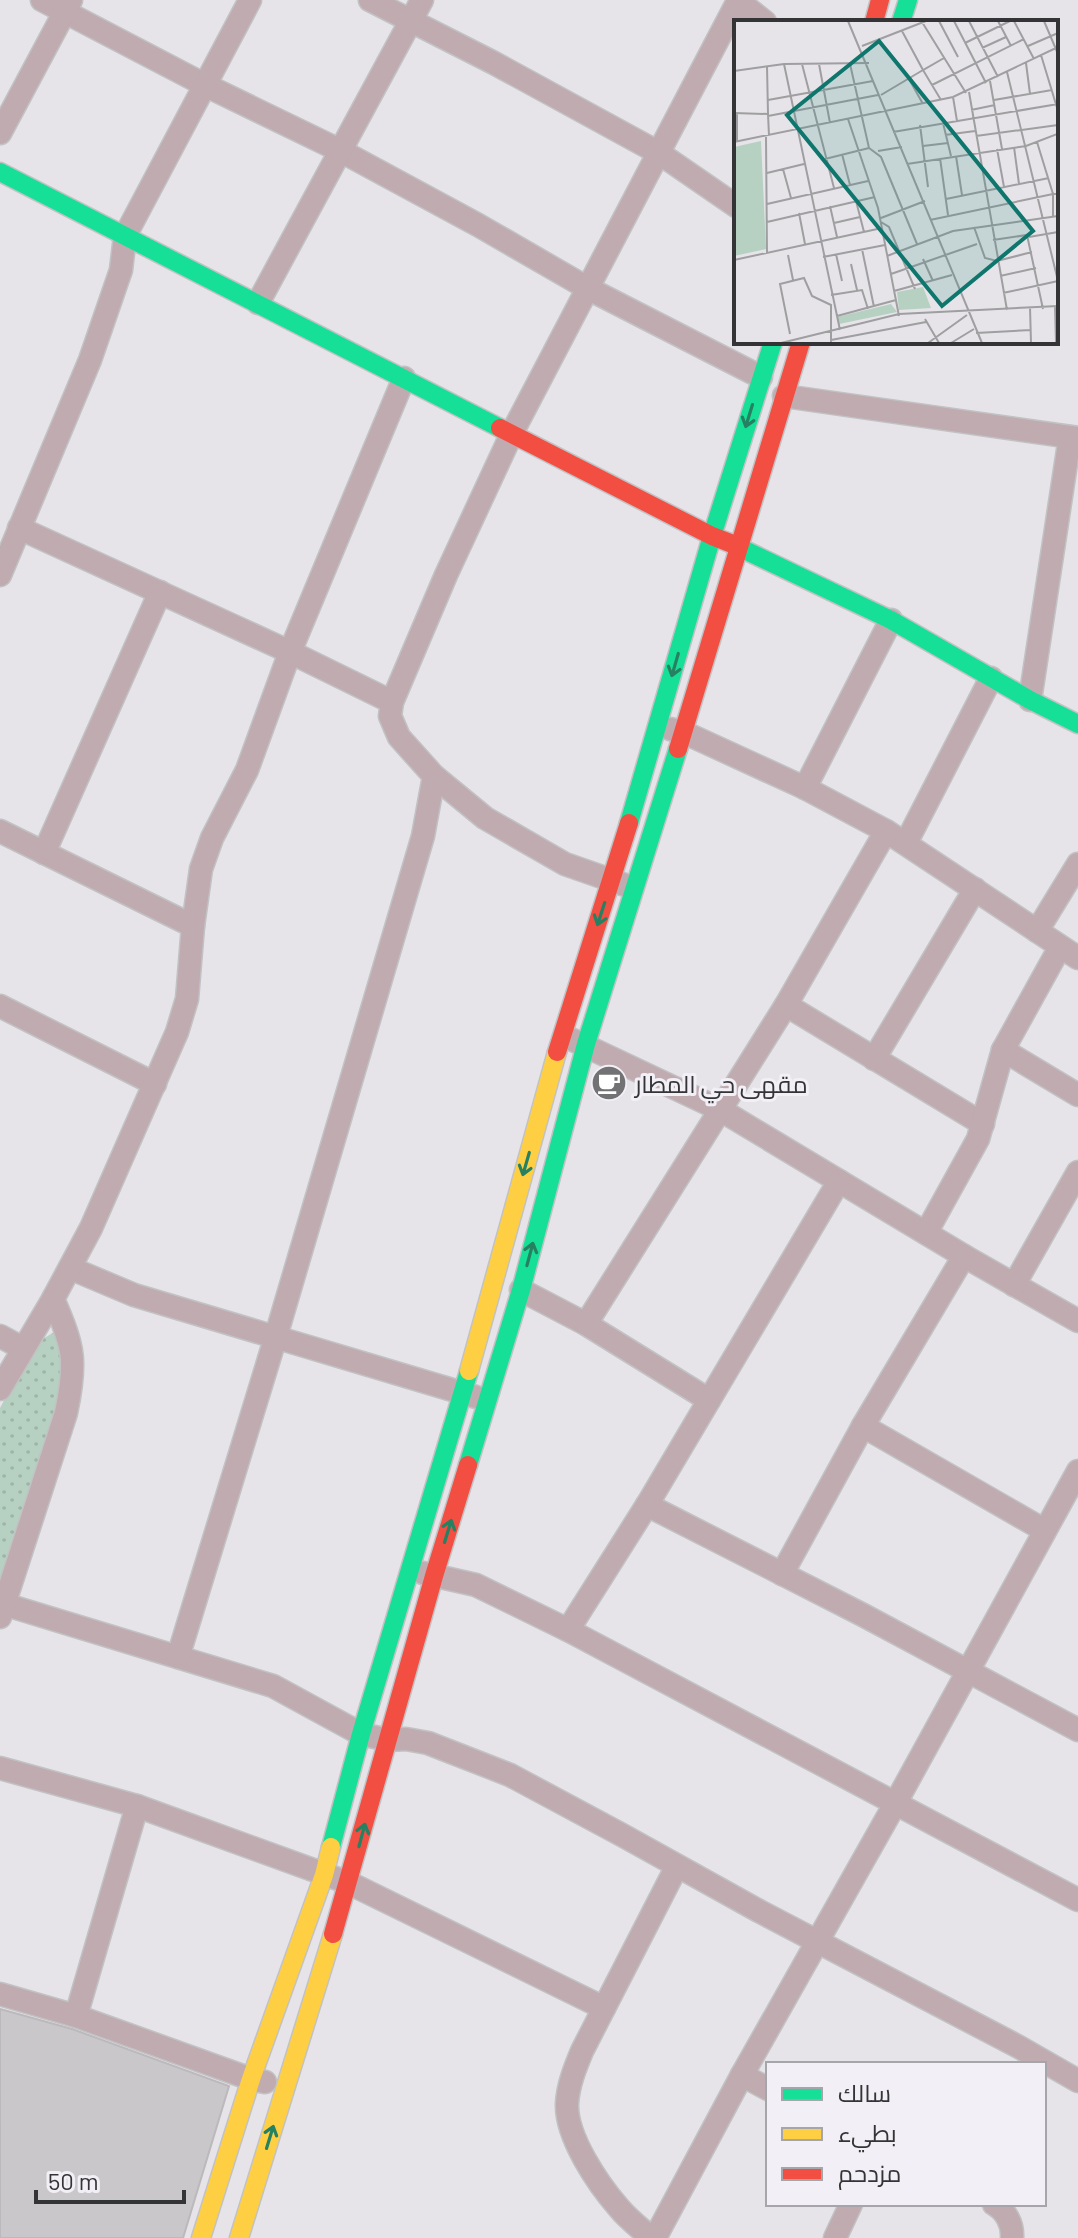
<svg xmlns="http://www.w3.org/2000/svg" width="1078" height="2238" viewBox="0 0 1078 2238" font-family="Barlow,Cairo,sans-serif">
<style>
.grass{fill:url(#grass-dots)}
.building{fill:#cac7ca;stroke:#bbb9bb;stroke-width:2}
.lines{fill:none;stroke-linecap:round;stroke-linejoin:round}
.street-casing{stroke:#c2c2c4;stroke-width:25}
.fast-casing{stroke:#c2c2c4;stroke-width:21}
.slow-casing{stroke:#c2c2c4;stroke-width:21}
.jam-casing{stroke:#c2c2c4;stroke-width:21}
.street{stroke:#bfabb0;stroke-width:22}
.fast{stroke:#16e098;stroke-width:18}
.slow{stroke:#ffcf43;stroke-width:18}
.jam{stroke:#f24e42;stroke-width:18}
.oneway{stroke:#268162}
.labels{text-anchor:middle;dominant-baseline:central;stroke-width:6;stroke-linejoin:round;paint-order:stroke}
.poi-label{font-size:24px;fill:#343436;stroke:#f2f0f6;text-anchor:start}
.inset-road{fill:none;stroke:#9f9ea1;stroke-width:2}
.view{fill:#0f766e;fill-opacity:0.15;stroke:#0f766e;stroke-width:4}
.inset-edge{fill:none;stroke:#343436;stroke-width:4}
</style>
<defs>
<pattern id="grass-dots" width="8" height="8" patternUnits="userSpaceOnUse" patternTransform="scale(2)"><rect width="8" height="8" fill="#b6d1c2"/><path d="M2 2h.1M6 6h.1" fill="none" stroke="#9db4a7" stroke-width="1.8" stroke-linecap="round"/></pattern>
</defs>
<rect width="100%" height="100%" fill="#e6e4e8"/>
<polygon class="grass" points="56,1331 66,1354 62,1389 0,1585 0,1408 26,1358 41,1340"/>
<polygon class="building" points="0,2009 72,2029 229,2086 183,2238 0,2238"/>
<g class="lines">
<defs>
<g id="street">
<polyline points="42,0 205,85 341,151 478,225 589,289 761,377"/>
<polyline points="370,0 494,63 659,153 736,206"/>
<polyline points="737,0 765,22"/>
<polyline points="0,133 71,0"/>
<polyline points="258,303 422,0"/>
<polyline points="784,396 1078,438"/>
<polyline points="19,528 290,652 392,702"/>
<polyline points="0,575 90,360 121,270 125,236 250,0"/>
<polyline points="1030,700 1070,437"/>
<polyline points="670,729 683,732 805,788 886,831 1078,958"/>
<polyline points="434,776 485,818 565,864 625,885"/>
<polyline points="805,788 891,620"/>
<polyline points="0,831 193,926"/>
<polyline points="906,843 991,678"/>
<polyline points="44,853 160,592"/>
<polyline points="1037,931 1078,864"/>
<polyline points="786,1005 983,1124"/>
<polyline points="0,1006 155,1084"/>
<polyline points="573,1040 719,1109 964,1256 1078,1321"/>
<polyline points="1003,1050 1078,1095"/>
<polyline points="874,1059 975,889"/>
<polyline points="926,1233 978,1139 1003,1050 1060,947"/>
<polyline points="70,1268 134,1295 476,1397"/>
<polyline points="1014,1285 1078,1172"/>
<polyline points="521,1290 586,1324 709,1400"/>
<polyline points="586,1324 786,1005 886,831"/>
<polyline points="0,1336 22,1348"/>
<polyline points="0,1389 53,1299 91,1228 177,1032 187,999 193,926 201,869 212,838 247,770 290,652 404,378"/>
<polyline points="863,1426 1044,1530"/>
<polyline points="647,1505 863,1615 1078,1730"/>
<polyline points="423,1573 476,1585 568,1630 1078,1900"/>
<polyline points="782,1574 863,1426 964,1256"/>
<polyline points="0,1603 273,1686 361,1734 388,1740 406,1739 428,1743 510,1775 622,1835 759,1911 1019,2047 1078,2081"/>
<path d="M0,1617l66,-204c11,-52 8,-66 -13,-114"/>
<polyline points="568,1630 647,1505 839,1181"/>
<polyline points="178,1657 276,1336 423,836 434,776 399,737 390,716 392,702 446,575 512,433 738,1"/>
<polyline points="0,1768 137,1806 349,1883 604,2008"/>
<polyline points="0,1994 76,2016 251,2079 265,2082"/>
<polyline points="76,2016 137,1806"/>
<polyline points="742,2075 768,2089"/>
<path d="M994,2204c12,7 19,20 18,34"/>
<path d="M651,2238c-11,-10 -23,-19 -32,-30 -21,-24 -53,-71 -52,-104 1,-19 8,-36 15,-53l95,-185"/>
<polyline points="655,2238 742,2075 895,1804 1078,1471"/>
<polyline points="835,2238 851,2204"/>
</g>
<g id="fast">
<polyline points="901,22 908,0"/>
<polyline points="0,172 500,428"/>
<polyline points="730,543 891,620 1030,700 1078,724"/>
<polyline points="629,823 712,536 773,342"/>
<polyline points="468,1465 521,1290 586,1044 678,749"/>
<polyline points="331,1847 361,1734 469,1371"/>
</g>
<g id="slow">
<polyline points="469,1371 557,1052"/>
<polyline points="201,2238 251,2079 324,1875 331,1847"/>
<polyline points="239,2238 333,1934"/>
</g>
<g id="jam">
<polyline points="874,22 880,0"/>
<polyline points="500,428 712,536 730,543"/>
<polyline points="678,749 801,342"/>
<polyline points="557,1052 629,823"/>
<polyline points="333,1934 434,1576 468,1465"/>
</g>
</defs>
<use href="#street" class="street-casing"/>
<use href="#fast" class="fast-casing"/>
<use href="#slow" class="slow-casing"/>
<use href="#jam" class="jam-casing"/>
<use href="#street" class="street"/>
<use href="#fast" class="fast"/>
<use href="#slow" class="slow"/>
<use href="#jam" class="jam"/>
</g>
<defs><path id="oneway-shaft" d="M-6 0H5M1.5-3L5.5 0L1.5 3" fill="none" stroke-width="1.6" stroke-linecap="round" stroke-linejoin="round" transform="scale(2)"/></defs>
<g class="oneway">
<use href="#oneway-shaft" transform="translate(749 416) rotate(107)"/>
<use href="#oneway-shaft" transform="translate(675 665) rotate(106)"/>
<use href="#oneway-shaft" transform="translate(601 914) rotate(108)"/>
<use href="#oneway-shaft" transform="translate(526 1164) rotate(106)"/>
<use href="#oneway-shaft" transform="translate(530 1254) rotate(-75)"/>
<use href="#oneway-shaft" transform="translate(448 1531) rotate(-73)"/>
<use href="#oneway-shaft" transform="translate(362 1835) rotate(-75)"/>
<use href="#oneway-shaft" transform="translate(270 2137) rotate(-73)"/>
</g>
<defs>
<symbol id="cafe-disc" viewBox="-11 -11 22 22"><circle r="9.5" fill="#727274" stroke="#f2f0f6"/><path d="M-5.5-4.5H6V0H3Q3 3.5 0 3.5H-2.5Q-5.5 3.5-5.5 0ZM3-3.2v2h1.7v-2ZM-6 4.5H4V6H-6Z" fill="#fff"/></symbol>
</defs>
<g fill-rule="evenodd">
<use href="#cafe-disc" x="589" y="1063" width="40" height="40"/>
</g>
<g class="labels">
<g class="poi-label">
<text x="635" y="1083">مقهى حي المطار</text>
</g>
</g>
<g transform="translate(734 20)">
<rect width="324" height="324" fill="#e6e4e8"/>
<path d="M189,267l8,21 -32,2 -2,-18z" fill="#b6d1c2"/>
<path d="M157,284l6,8 -58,12 -2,-7z" fill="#b6d1c2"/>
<path d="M27,121l5,108 -32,7v-109z" fill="#b6d1c2"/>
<path class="inset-road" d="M114,1l134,322M205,1l19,36M220,1l32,62M235,1l29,56M264,1l13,25M280,1l20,38M310,1l14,33M188,2l44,71M168,11l21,39 21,-12M231,23l45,-22M128,26l64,-25M294,26l30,-13M248,28l24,-11M307,35l17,56M292,43l4,31M50,44l56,266M68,44l32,124M85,44l11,59M116,44l19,84 12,9 36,87M33,46l1,48M0,51l50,-7 85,-1M273,52l51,209M175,59l14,25M256,61l12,68M198,65l92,-46M235,72l38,218M147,75l42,-25 18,30M219,77l4,24M34,80l105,-19M260,80l58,-10M237,90l24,-5M0,93l34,1 1,22M3,93v28M34,96l110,-21M114,99l30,89 21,108M209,103l8,33M186,105l8,62M159,112l165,-28M211,115l30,-4M242,116l82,-11M32,117l1,116M0,122l219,-45 105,-50M303,122l16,52h5M189,126l25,-3M280,127l5,37M263,129l7,38M144,131l24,-4M108,134l8,31M222,136l6,39M206,138l8,57M91,139l44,-11M173,144l119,-18 31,-12 1,5M49,149l8,29M33,153l37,-9M212,179l103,-21M122,181l8,31M33,184l101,-23M96,186l7,31M65,193l6,31M147,198l44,-17M196,200l123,-26v22M33,202l108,-25M147,202l8,5 26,62M100,203l26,-6M240,207l11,31 12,3 35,-9M295,217l29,-5M259,220l34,-5 16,74M128,229l12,58M102,234l6,27M54,235l5,25M153,236l66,-25 105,-15M89,237l62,-12M189,239l10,22M0,240l148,-32M117,244l6,26M157,254l86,-30M266,256l36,-8M160,271l58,-16M269,273l55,-12M97,275l31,-5 6,19M321,286l1,37M296,287l1,36M103,296l59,-16M191,299l14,24M242,313l55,-3M56,314l-10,-50 24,-6 8,18 19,9v38M97,320l95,-18M47,323l118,-29 159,-8M194,323l39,-28M217,323l23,-14"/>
<path class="view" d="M145,21l154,190 -91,75 -155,-191z"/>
<rect width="324" height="324" class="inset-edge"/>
</g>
<rect x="766" y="2062" width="280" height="144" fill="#f2f0f6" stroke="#a6a5a9" stroke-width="2"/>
<rect x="782" y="2088" width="40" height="12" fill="#16e098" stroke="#a6a5a9" stroke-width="2"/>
<text x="838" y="2102" font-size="24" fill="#343436">سالك</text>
<rect x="782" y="2128" width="40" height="12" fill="#ffcf43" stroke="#a6a5a9" stroke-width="2"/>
<text x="838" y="2142" font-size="24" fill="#343436">بطيء</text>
<rect x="782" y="2168" width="40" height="12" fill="#f24e42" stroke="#a6a5a9" stroke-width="2"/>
<text x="838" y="2182" font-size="24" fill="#343436">مزدحم</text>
<path d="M36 2190v12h148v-12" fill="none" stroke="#343436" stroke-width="4"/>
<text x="48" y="2190" font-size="24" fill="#343436" stroke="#f2f0f6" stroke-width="6" paint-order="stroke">50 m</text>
</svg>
